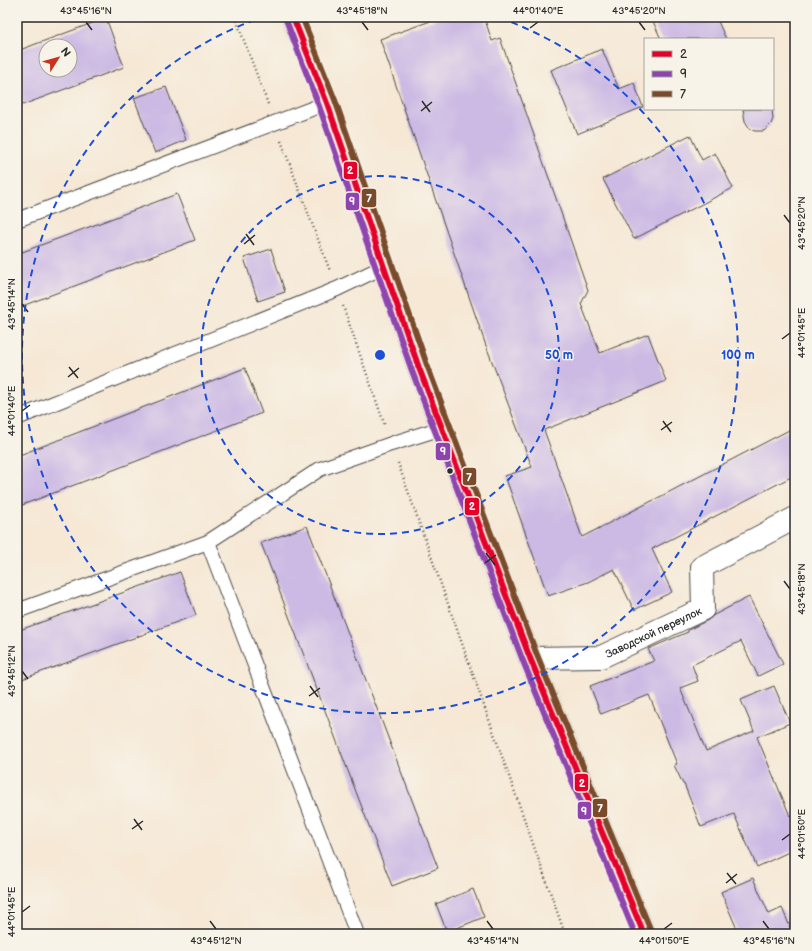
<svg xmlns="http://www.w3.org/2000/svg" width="812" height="951" viewBox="0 0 812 951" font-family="'Balsamiq Sans',sans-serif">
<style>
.building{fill:#ccb9e4;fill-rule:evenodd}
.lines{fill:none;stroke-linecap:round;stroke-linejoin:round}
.lane-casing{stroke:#494744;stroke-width:16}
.street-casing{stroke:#494744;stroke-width:24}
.secondary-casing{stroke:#494744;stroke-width:24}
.path{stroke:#494744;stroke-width:2.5;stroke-dasharray:1 3;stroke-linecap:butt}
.lane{stroke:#fff;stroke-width:14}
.street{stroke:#fff;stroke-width:22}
.secondary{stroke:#fce5cf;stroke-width:22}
.bus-1-casing{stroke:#f7f3e8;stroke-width:9}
.bus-2-casing{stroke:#f7f3e8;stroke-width:9}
.bus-3-casing{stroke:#f7f3e8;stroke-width:9}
.bus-1{stroke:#e4002b;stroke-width:6}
.bus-2{stroke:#8e44ad;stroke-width:6}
.bus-3{stroke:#7a4b2a;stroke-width:6}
.ticks{fill:none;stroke:#2b2b2b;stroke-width:1.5}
.ring{fill:none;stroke:#1d4ed8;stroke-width:2;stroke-dasharray:7 5}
.bus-dot{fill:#2b2b2b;stroke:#f7f3e8;stroke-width:1.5}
.labels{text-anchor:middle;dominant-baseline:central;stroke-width:3;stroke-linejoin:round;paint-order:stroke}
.street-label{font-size:11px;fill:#2b2b2b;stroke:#f7f3e8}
.centre{fill:#1d4ed8;stroke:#f7f3e8;stroke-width:2}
.ring-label{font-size:12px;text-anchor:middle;font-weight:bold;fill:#1d4ed8;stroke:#f7f3e8;stroke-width:3;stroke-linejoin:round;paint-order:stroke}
.line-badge{stroke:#f7f3e8;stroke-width:1.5}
.badge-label{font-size:11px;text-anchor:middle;font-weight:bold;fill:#fff}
.neatline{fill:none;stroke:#2b2b2b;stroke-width:1.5}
.ticks-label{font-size:10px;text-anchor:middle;fill:#2b2b2b}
</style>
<rect width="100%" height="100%" fill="#f7f3e8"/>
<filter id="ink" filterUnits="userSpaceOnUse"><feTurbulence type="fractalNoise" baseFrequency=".025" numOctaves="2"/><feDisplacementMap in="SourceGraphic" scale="8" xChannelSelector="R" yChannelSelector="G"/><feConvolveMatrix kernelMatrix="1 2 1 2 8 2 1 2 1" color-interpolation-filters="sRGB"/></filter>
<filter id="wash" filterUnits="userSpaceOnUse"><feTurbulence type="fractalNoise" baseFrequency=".012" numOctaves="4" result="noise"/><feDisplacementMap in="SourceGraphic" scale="16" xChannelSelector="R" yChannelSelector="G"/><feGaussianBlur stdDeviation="0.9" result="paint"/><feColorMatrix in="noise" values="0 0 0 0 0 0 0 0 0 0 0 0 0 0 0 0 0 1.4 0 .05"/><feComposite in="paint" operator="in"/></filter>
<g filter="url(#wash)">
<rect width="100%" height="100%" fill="#f6e8d5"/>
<g id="blocks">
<g class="building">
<polygon points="442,17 484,17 492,41 500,38 588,290 581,304 600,353 648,334 666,381 544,430 582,537 795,427 795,475 652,549 672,592 634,610 614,569 588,582 548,596 505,476 532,467 485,343 380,39"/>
<polygon points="651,17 716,17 726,39 661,39"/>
<path d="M106,18l18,49 -107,40v-56zM46,46h24v24h-24z"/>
<polygon points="602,49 619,89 634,83 643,107 577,134 551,70"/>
<polygon points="166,87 186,140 155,153 134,98"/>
<polygon points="743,109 772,109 773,119 771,124 764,131 755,131 750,129 745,121"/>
<polygon points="690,135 702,160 715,153 733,188 634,239 603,179"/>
<polygon points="177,194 195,240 17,308 17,254"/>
<polygon points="271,249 285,292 258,301 244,258"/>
<polygon points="245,368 262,413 17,507 17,456"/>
<polygon points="307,526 438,868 392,886 261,543"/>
<polygon points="180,572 196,615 17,681 17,631"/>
<polygon points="749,597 783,664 758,676 741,641 692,665 698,681 680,688 706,751 754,731 741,700 774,686 790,723 757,737 790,816 795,814 795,849 757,867 734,814 701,827 684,784 683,784 674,765 677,764 649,695 601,714 590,686 654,661 648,649 688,632 688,630 708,620 714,615"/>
<polygon points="753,878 769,914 782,908 793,934 725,934 737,929 721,892"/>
<polygon points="473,889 484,917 447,932 436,904"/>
</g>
</g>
</g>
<g filter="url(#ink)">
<use href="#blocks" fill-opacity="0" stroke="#494744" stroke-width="1"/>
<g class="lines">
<defs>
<g id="lane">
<polyline points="17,220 327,103"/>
<polyline points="17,418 337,289 385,266"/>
<polyline points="17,611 208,542"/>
<polyline points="357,934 208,542 320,469 391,444 442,428"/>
</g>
<g id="street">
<path id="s1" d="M530,658l71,-1 102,-48 -1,-42 93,-49"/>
</g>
<polyline id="secondary" points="293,17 327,103 419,368 442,428 530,658 644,934"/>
</defs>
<use href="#lane" class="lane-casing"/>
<use href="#street" class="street-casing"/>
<use href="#secondary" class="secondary-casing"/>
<g class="path">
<polyline points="235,17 268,104"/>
<polyline points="281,141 330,271"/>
<polyline points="343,306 385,426"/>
<polyline points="398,463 565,934"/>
</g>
<use href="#lane" class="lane"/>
<use href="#street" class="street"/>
<use href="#secondary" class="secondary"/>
<defs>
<polyline id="bus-1" points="293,17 327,103 419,368 530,658 644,934"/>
<polyline id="bus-2" points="286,20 319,106 412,371 523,661 635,934"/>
<polyline id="bus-3" points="302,17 335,100 427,365 537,655 651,931"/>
</defs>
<use href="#bus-1" class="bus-1-casing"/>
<use href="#bus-2" class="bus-2-casing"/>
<use href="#bus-3" class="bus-3-casing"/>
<use href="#bus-1" class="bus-1"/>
<use href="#bus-2" class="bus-2"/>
<use href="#bus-3" class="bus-3"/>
</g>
</g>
<path class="ticks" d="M86,22l6,8M362,22l6,8M639,22l6,8M530,28l8,-6M422,101l8,11M421,111l11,-9M784,215l6,8M246,234l8,11M244,244l11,-9M22,304l6,8M782,339l8,-6M69,367l9,11M68,377l11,-9M22,411l8,-6M663,421l8,11M661,430l11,-8M486,553l9,12M485,563l11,-8M784,581l6,8M22,671l6,8M310,686l8,11M309,696l11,-8M134,819l8,11M132,829l11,-8M782,840l8,-6M727,873l9,11M726,883l11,-9M22,912l8,-6M210,921l6,8M487,921l6,8M763,921l6,8M664,929l8,-6"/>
<g class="ring">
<circle cx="380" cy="355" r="179"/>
<path d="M500 18A358 358 0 1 1 260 18"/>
</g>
<circle class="bus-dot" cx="450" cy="471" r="3.5"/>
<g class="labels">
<g class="street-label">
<text stroke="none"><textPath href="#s1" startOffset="129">Заводской переулок</textPath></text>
</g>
</g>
<circle cx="380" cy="355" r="6" class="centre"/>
<g class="ring-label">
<text x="559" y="359">50 m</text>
<text x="738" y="359">100 m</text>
</g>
<g class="line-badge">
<rect x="343" y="161" width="15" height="19" rx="4" fill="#e4002b"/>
<rect x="361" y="188" width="16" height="20" rx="4" fill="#7a4b2a"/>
<rect x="345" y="192" width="15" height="19" rx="4" fill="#8e44ad"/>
<rect x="435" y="442" width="16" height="19" rx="4" fill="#8e44ad"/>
<rect x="462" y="467" width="15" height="19" rx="4" fill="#7a4b2a"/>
<rect x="464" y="497" width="16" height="19" rx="4" fill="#e4002b"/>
<rect x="574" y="773" width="15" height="19" rx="4" fill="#e4002b"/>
<rect x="592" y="798" width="16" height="20" rx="4" fill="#7a4b2a"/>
<rect x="577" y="801" width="15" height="19" rx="4" fill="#8e44ad"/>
</g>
<g class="badge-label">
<text x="350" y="174">2</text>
<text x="369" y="202">7</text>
<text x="352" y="205">9</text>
<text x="443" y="455">9</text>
<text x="469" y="481">7</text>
<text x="472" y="510">2</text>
<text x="582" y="787">2</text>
<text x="600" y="812">7</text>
<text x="584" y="815">9</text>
</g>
<rect width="812" height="951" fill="none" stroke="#f7f3e8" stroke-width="44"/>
<rect x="644" y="38" width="130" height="72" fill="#f7f3e8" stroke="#a5a39c"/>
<rect x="652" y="51" width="20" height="6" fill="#e4002b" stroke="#a5a39c"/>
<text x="680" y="58" font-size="12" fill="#2b2b2b">2</text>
<rect x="652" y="71" width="20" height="6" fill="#8e44ad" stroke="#a5a39c"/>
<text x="680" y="78" font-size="12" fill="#2b2b2b">9</text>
<rect x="652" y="91" width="20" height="6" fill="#7a4b2a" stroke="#a5a39c"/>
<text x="680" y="98" font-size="12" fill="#2b2b2b">7</text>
<g transform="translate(58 58) rotate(53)"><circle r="19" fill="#f7f3e8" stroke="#a5a39c"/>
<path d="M0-3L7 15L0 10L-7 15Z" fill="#c8321e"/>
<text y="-6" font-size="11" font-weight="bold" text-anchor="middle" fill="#2b2b2b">N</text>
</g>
<rect x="22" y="22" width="768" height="907" class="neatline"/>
<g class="ticks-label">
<text x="86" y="14">43°45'16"N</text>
<text x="362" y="14">43°45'18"N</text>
<text x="538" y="14">44°01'40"E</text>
<text x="639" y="14">43°45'20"N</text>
<text transform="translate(801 223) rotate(-90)" y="4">43°45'20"N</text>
<text transform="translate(11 304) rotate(-90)" y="4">43°45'14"N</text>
<text transform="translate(801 333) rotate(-90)" y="4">44°01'45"E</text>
<text transform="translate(11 411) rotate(-90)" y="4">44°01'40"E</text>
<text transform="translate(801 589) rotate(-90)" y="4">43°45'18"N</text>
<text transform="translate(11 671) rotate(-90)" y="4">43°45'12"N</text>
<text transform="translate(801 834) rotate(-90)" y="4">44°01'50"E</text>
<text transform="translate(11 912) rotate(-90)" y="4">44°01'45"E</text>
<text x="216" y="944">43°45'12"N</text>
<text x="493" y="944">43°45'14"N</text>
<text x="664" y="944">44°01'50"E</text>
<text x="769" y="944">43°45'16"N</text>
</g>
</svg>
